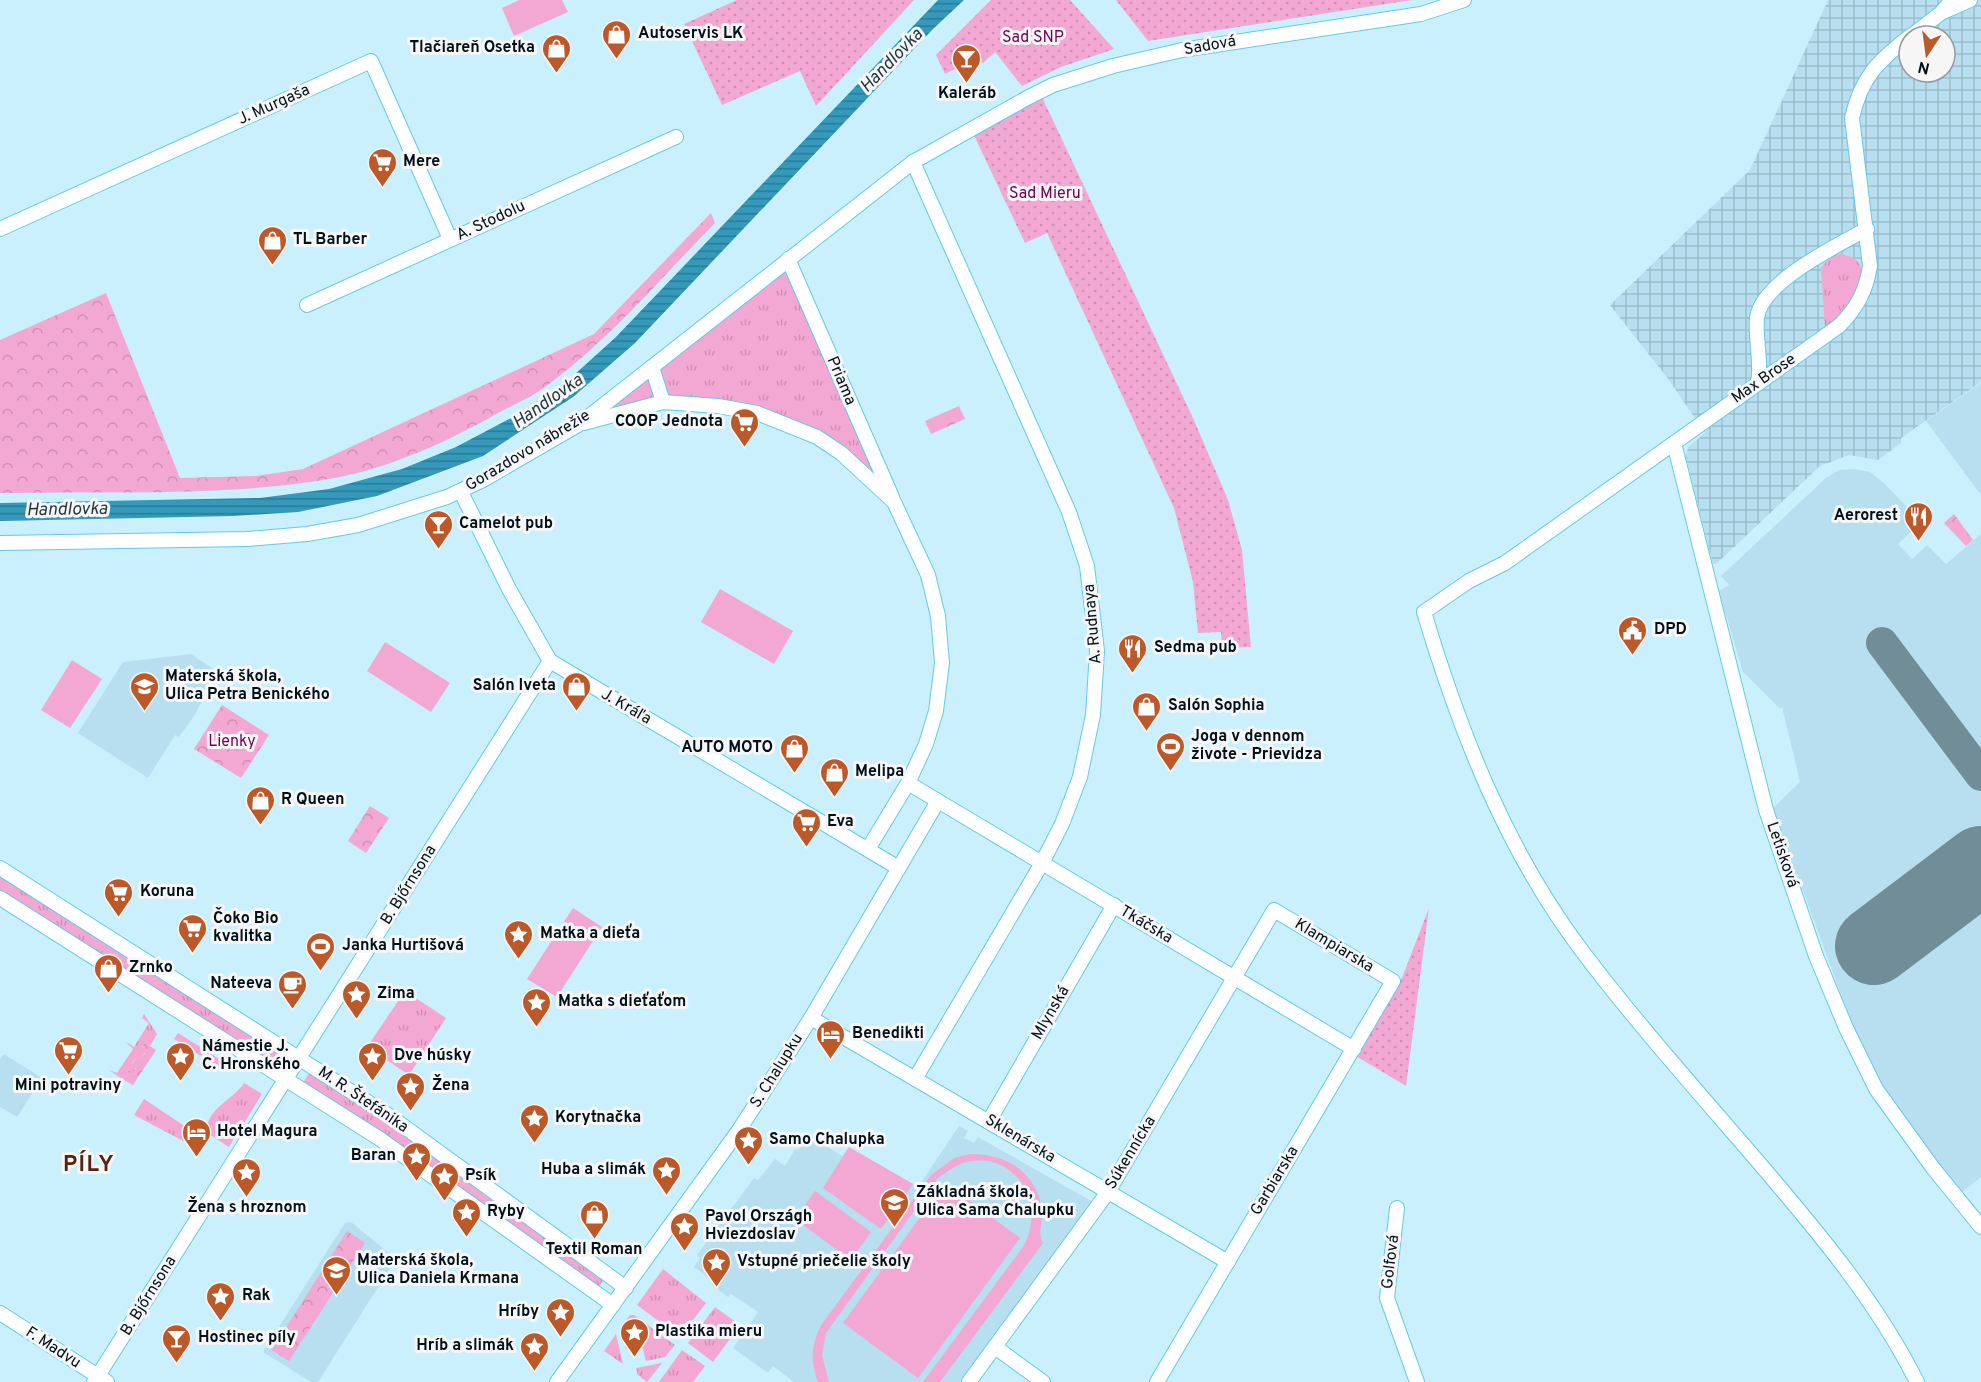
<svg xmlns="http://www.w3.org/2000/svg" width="1981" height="1382" viewBox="0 0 1981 1382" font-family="Overpass,sans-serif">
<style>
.built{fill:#b7dfef}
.industrial{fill:url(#industrial-grid);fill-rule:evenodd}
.grass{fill:url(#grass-tufts)}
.park{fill:url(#park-crowns)}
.garden{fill:url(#garden-dots)}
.pitch{fill:#f3a7d3}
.water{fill:url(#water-rules)}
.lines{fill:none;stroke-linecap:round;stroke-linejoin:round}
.taxiway{stroke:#708d98;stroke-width:32}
.runway{stroke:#708d98;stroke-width:78}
.minor-casing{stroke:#61caee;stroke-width:16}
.minor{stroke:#fff;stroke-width:14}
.labels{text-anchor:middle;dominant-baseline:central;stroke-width:6;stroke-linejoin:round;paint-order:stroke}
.poi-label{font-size:16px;font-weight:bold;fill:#001119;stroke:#f6f6f6;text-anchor:start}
.park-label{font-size:16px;fill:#710053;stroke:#f6f6f6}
.street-label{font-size:16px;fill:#001119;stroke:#f6f6f6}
.water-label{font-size:18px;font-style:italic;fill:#1f363e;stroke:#f6f6f6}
.district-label{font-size:22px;font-weight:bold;letter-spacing:1.5px;fill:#54240c;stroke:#f6f6f6}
</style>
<defs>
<pattern id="industrial-grid" width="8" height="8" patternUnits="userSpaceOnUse" patternTransform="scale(1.5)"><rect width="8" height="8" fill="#b7dfef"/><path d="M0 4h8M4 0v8" fill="none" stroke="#9cbecc"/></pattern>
<pattern id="grass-tufts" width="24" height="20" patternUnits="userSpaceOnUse" patternTransform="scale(1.5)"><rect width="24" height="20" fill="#f3a7d3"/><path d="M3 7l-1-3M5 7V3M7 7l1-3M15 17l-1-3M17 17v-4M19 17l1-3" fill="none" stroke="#cf8fb5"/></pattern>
<pattern id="park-crowns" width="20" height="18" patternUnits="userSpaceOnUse" patternTransform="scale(1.5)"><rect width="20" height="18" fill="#f3a7d3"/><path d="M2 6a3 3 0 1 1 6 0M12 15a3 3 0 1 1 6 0" fill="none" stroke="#cf8fb5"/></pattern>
<pattern id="garden-dots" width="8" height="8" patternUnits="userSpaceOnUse" patternTransform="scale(1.5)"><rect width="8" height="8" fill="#f3a7d3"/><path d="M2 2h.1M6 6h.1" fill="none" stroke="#cf8fb5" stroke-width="1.8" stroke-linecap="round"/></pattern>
<pattern id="water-rules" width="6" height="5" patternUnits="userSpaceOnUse" patternTransform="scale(1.5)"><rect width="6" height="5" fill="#3499ba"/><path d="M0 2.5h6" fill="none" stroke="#2a7b96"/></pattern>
</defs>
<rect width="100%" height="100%" fill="#caf0fe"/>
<g class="built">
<polygon points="1981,383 1981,495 1926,421"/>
<polygon points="1855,469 1870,472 1884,483 1921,522 1898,544 1912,559 1927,545 1946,564 1981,534 1981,1177 1961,1193 1936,1166 1887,1096 1851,1022 1773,808 1800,782 1782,707 1780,709 1743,672 1719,591 1729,585 1721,576 1826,478 1839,470"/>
<polygon points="191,654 216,671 203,691 206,694 194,716 179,737 175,735 148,778 78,733 123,662"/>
<polygon points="4,1054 42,1078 17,1117 0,1107 0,1059"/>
<polygon points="959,1126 968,1131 964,1138 974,1143 978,1137 1093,1202 961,1382 794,1382 773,1366 768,1373 733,1348 758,1312 731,1294 728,1297 712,1285 714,1282 694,1267 700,1258 697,1255 754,1178 758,1180 775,1159 785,1166 795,1149 798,1150 809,1135 842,1156 849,1147 918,1187"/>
<polygon points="351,1222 396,1259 318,1382 311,1382 263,1352 345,1223"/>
</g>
<path class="industrial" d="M1828,0h153v382l-80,56v5l-23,17 -29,-5 -29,11 -104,98h-3l-27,-107 2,-10 17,-14 -36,-53 -59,-75 140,-135zM1909,36h36v36h-36z"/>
<g class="grass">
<path d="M1839,254c50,7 4,58 -14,74l-4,-60 10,-12z"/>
<polygon points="788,260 887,494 792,427 664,401 576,426"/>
<polygon points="0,875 283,1055 276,1066 0,891"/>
<polygon points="405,991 446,1018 409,1075 367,1047"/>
<polygon points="144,1014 157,1034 150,1046 145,1043 145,1052 140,1061 136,1058 132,1063 137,1066 132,1074 127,1072 122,1079 109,1070 117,1073 133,1049 126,1042 134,1047 149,1023 142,1018"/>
<polygon points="178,1033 205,1050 201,1056 174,1039"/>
<polygon points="207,1051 225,1063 221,1069 203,1058"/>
<polygon points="310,1072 387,1121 603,1280 598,1289 303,1083"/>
<path d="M244,1083l18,11 -33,53 -23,-15c2,-25 25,-30 38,-49z"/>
<polygon points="144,1099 195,1133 189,1144 134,1115"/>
<polygon points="663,1269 706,1303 680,1337 637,1305"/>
<polygon points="715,1307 740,1325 713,1362 688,1343"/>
<polygon points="630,1315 634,1315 675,1345 665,1357 646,1361 642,1345 626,1349 620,1329"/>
<polygon points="616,1334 623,1364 604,1351"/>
<polygon points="682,1350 705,1366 693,1382 659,1382"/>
<polygon points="662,1363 647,1382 638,1375 636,1368"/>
</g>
<g class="park">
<path d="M711,213l4,10c-53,54 -105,116 -166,161 -15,12 -34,20 -51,29 -51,29 -106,54 -163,65 -105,19 -228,13 -335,15v-153l106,-47 74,185 76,-2 47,-7 291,-135z"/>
<polygon points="959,406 965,419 931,434 925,421"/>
<polygon points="1954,514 1973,540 1966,546 1944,523"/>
<polygon points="222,705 269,735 241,778 194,749"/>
<polygon points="370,806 389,818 366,853 348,841"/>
<polygon points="145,1043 156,1050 133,1085 122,1079 127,1071 132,1074 136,1067 132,1064 136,1058 140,1060 145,1053 141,1050"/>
<polygon points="347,1231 365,1243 289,1361 272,1350"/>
</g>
<g class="garden">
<polygon points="737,0 914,0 816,106 800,71 722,105 684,24"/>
<polygon points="991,0 1070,0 1114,49 1061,67 1022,86 995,52 983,63 974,60 945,74 936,55"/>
<polygon points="1116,0 1412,0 1148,41"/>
<polygon points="1042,97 1193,418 1228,500 1242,550 1251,647 1222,648 1221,632 1198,633 1193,582 1174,508 1047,233 1025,243 972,131"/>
<polygon points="1429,908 1406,1086 1356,1056 1402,978"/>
</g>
<g class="pitch">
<polygon points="519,0 562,0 568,12 514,36 502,8"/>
<polygon points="720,589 793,631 774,664 701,622"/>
<polygon points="385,642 450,683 431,712 367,671"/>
<polygon points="72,660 102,679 70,728 41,710"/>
<polygon points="573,908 602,927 557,997 527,979"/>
<polygon points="849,1147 913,1184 881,1229 823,1188"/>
<path d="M970,1154c37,0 67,18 72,57 1,12 -5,22 1,32l-103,139h-17l100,-135c23,-38 -3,-93 -52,-86 -13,2 -23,10 -33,17l-112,155 -4,22 7,27h-11c-8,-21 -7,-38 4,-58l109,-149 23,-17z"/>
<polygon points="945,1183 1020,1238 918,1378 843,1323"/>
<polygon points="815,1191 871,1232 851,1260 795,1219"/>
</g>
<polygon class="water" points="938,0 964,0 933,29 635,343 573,397 483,456 377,496 298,512 233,516 0,521 0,503 260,498 329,489 402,469 456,447 513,417 564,384 616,337"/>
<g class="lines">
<polyline class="taxiway" points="1882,643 1981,775"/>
<polyline class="runway" points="1874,946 1981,865"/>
<defs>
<g id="minor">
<polyline points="1945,11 1970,0"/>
<polyline points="1911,36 1941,13 1952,0"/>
<path d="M1909,37c-32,25 -48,41 -57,81l18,148c-4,25 -13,42 -31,60l-334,237 -36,18 -45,31c36,120 82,238 158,339 56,74 118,143 178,213 58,68 117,138 157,218"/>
<polyline points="913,162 1069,512 1087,566 1097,651 1093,715 1080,777 1062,824 1042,863 915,1079"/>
<polyline points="0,229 371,61 450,239"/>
<polyline points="788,259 892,497"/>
<polyline points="307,305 676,137"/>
<polyline points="652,367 663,402"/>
<path d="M1758,383c4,-22 -3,-43 -1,-65 4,-36 81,-73 110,-89"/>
<polyline points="584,423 663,402 718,406 757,413 817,437 841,453 894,502 928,575 938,616 942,663 936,711 926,744 908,783 868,849"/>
<polyline points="1674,443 1766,810 1816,956 1846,1028 1876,1089 1933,1168 1981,1227"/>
<polyline points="461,492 509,589 550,661 897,867"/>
<polyline points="0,543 247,539 307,534 358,525 447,497 483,480 578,425 913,162 1027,98 1053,85 1113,66 1182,50 1421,14 1464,0"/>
<polyline points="938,801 1354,1049"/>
<polyline points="0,868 388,1115 626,1288"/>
<polyline points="0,898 380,1139 613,1305"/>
<polyline points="811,1018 1228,1262"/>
<polyline points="989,1121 1114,905"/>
<polyline points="1397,1208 1387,1298 1417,1382"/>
<polyline points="0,1313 107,1382"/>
<polyline points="995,1347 1043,1382"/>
<polyline points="94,1382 550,661"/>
<polyline points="557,1382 739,1130 811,1018 938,801 908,783"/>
<polyline points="969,1382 1108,1192 1274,910 1393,981 1157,1382"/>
</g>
</defs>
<use href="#minor" class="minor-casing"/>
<use href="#minor" class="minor"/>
</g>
<defs>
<symbol id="shop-pin" viewBox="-11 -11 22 30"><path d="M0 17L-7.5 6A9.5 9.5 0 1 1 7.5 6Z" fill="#bd5828" stroke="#f6f6f6"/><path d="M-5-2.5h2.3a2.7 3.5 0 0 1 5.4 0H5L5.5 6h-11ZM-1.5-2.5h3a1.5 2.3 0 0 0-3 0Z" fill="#fff"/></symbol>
<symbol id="bar-pin" viewBox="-11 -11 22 30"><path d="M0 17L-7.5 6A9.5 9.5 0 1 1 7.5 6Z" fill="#bd5828" stroke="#f6f6f6"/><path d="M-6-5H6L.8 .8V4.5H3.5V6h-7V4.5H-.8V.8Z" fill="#fff"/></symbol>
<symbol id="supermarket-pin" viewBox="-11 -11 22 30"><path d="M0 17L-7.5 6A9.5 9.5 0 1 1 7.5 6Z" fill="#bd5828" stroke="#f6f6f6"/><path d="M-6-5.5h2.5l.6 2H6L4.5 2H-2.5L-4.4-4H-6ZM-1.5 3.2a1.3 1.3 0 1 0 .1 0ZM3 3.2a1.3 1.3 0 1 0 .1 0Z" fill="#fff"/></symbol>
<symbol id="restaurant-pin" viewBox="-11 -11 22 30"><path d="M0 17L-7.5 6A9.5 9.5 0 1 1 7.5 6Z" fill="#bd5828" stroke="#f6f6f6"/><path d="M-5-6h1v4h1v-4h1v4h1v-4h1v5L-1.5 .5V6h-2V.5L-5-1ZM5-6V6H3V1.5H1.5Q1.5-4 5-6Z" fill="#fff"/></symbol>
<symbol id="civic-pin" viewBox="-11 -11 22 30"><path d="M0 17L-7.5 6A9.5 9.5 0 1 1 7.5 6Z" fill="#bd5828" stroke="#f6f6f6"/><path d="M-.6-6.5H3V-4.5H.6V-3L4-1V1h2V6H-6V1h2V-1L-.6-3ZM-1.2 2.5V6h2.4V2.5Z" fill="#fff"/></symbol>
<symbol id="school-pin" viewBox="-11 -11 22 30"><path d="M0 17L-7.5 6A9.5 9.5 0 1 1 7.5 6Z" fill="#bd5828" stroke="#f6f6f6"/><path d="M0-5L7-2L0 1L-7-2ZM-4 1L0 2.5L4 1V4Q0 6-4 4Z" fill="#fff"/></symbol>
<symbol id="stadium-pin" viewBox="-11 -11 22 30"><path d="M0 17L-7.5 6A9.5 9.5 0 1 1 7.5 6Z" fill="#bd5828" stroke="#f6f6f6"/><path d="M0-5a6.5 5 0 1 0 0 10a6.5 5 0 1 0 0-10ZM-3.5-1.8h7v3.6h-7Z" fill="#fff"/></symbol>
<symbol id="sight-pin" viewBox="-11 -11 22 30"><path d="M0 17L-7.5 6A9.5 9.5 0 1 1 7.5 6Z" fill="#bd5828" stroke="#f6f6f6"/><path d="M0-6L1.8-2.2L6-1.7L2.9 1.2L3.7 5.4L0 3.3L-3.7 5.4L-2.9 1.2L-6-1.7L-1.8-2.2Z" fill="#fff"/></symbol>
<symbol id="cafe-pin" viewBox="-11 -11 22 30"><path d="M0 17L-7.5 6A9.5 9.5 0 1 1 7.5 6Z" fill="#bd5828" stroke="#f6f6f6"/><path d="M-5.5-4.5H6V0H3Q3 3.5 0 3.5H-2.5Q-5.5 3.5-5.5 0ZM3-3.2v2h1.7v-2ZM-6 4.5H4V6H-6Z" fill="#fff"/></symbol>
<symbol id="hotel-pin" viewBox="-11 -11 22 30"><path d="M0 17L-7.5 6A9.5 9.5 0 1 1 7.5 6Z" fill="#bd5828" stroke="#f6f6f6"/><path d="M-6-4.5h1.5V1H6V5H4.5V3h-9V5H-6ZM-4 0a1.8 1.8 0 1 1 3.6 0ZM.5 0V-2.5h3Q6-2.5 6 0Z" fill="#fff"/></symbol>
</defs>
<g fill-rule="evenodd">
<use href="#shop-pin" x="600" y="18" width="33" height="45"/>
<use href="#shop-pin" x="540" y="32" width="33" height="45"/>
<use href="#bar-pin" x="950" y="42" width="33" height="45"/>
<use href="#supermarket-pin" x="366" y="146" width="33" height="45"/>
<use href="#shop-pin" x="256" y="224" width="33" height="45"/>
<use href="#supermarket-pin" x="728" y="406" width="33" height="45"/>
<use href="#restaurant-pin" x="1902" y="500" width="33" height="45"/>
<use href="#bar-pin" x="422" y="508" width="33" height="45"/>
<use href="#civic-pin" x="1616" y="614" width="33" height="45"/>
<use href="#restaurant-pin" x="1116" y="632" width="33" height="45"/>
<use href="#school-pin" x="128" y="670" width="33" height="45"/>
<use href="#shop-pin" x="560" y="670" width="33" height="45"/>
<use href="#shop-pin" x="1130" y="690" width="33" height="45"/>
<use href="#stadium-pin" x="1154" y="730" width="33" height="45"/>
<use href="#shop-pin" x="778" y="732" width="33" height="45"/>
<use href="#shop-pin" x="818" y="756" width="33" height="45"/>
<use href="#shop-pin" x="244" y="784" width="33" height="45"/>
<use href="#supermarket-pin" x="790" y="806" width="33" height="45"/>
<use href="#supermarket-pin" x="102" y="876" width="33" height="45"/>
<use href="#supermarket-pin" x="176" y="912" width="33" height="45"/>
<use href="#sight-pin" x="502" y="918" width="33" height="45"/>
<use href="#stadium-pin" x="304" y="930" width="33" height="45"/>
<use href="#shop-pin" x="92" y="952" width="33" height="45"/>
<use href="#cafe-pin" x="276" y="968" width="33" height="45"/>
<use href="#sight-pin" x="340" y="978" width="33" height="45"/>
<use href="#sight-pin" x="520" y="986" width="33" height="45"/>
<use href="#hotel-pin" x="814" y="1018" width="33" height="45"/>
<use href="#supermarket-pin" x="52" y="1034" width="33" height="45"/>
<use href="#sight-pin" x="164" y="1040" width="33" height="45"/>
<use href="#sight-pin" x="356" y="1040" width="33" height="45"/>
<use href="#sight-pin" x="394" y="1070" width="33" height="45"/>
<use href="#sight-pin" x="518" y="1102" width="33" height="45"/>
<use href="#hotel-pin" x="180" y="1116" width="33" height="45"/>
<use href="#sight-pin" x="732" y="1124" width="33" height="45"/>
<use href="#sight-pin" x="400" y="1140" width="33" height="45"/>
<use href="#sight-pin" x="650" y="1154" width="33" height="45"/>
<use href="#sight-pin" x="230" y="1156" width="33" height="45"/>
<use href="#sight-pin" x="428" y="1160" width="33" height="45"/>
<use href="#school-pin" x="878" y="1186" width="33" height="45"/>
<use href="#sight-pin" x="450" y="1196" width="33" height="45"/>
<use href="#shop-pin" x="578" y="1198" width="33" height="45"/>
<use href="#sight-pin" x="668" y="1210" width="33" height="45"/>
<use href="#sight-pin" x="700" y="1246" width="33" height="45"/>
<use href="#school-pin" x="320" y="1254" width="33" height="45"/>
<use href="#sight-pin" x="204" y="1280" width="33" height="45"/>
<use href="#sight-pin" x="544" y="1296" width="33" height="45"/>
<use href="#sight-pin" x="618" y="1316" width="33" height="45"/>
<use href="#bar-pin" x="160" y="1322" width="33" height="45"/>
<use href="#sight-pin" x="518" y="1330" width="33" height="45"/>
</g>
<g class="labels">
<g class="poi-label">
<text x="638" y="34">Autoservis LK</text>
<text x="535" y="48" text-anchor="end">Tlačiareň Osetka</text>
<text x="967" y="94" text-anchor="middle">Kaleráb</text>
<text x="403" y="162">Mere</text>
<text x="293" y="240">TL Barber</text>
<text x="723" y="422" text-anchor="end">COOP Jednota</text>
<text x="1898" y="516" text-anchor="end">Aerorest</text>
<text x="459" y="524">Camelot pub</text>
<text x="1654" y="630">DPD</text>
<text x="1154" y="648">Sedma pub</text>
<text x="165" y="677">Materská škola,<tspan x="165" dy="18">Ulica Petra Benického</tspan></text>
<text x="556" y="686" text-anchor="end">Salón Iveta</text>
<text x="1168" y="706">Salón Sophia</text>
<text x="1191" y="737">Joga v dennom<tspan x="1191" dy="18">živote - Prievidza</tspan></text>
<text x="773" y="748" text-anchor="end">AUTO MOTO</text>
<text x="855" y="772">Melipa</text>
<text x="281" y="800">R Queen</text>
<text x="827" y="822">Eva</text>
<text x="140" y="892">Koruna</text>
<text x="213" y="919">Čoko Bio<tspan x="213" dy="18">kvalitka</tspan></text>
<text x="540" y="934">Matka a dieťa</text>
<text x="342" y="946">Janka Hurtišová</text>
<text x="129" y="968">Zrnko</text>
<text x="272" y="984" text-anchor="end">Nateeva</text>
<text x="377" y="994">Zima</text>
<text x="558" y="1002">Matka s dieťaťom</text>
<text x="852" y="1034">Benedikti</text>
<text x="202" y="1047">Námestie J.<tspan x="202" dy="18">C. Hronského</tspan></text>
<text x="394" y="1056">Dve húsky</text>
<text x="68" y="1086" text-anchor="middle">Mini potraviny</text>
<text x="432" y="1086">Žena</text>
<text x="555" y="1118">Korytnačka</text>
<text x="217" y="1132">Hotel Magura</text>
<text x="769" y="1140">Samo Chalupka</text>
<text x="396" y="1156" text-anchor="end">Baran</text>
<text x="646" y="1170" text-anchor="end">Huba a slimák</text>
<text x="465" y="1176">Psík</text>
<text x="916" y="1193">Základná škola,<tspan x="916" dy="18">Ulica Sama Chalupku</tspan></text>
<text x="247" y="1208" text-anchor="middle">Žena s hroznom</text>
<text x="487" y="1212">Ryby</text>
<text x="705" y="1217">Pavol Országh<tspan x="705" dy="18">Hviezdoslav</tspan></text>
<text x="594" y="1250" text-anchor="middle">Textil Roman</text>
<text x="357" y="1261">Materská škola,<tspan x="357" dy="18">Ulica Daniela Krmana</tspan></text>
<text x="737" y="1262">Vstupné priečelie školy</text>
<text x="242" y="1296">Rak</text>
<text x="539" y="1312" text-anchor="end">Hríby</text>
<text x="655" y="1332">Plastika mieru</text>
<text x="198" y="1338">Hostinec píly</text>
<text x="514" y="1346" text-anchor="end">Hríb a slimák</text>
</g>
<g class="park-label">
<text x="1033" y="38">Sad SNP</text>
<text x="1045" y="194">Sad Mieru</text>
<text x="232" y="742">Lienky</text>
</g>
<g class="street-label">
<text transform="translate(1210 46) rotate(-10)">Sadová</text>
<text transform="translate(274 105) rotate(-24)">J. Murgaša</text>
<text transform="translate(491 221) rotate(-25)">A. Stodolu</text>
<text transform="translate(1764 379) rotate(-35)">Max Brose</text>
<text transform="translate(841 381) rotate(67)">Priama</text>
<text transform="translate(528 451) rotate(-31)">Gorazdovo nábrežie</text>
<text transform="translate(1093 624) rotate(-95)">A. Rudnaya</text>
<text transform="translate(626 707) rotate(30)">J. Kráľa</text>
<text transform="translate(1782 855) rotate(71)">Letisková</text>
<text transform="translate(409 885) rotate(-58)">B. Bjőrnsona</text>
<text transform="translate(1146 925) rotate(31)">Tkáčska</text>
<text transform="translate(1334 946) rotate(31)">Klampiarska</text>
<text transform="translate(1051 1013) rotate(-60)">Mlynská</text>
<text transform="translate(777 1071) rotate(-58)">S. Chalupku</text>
<text transform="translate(363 1100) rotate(34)">M. R. Štefánika</text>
<text transform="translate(1020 1139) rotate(31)">Sklenárska</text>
<text transform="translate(1131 1153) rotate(-59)">Súkennícka</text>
<text transform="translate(1275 1181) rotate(-59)">Garbiarska</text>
<text transform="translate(1391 1262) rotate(-83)">Golfová</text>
<text transform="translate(149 1296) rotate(-58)">B. Bjőrnsona</text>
<text transform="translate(53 1348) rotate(33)">F. Madvu</text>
</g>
<g class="water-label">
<text transform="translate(892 61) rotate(-46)">Handlovka</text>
<text transform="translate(548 402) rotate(-35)">Handlovka</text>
<text transform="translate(67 510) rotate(-1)">Handlovka</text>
</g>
<g class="district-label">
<text x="89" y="1165">PÍLY</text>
</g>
</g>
<g transform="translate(1927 54) rotate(193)"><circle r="28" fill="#f6f6f6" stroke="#949a9e" stroke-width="1.5"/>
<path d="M0-4.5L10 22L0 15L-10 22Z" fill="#bd5828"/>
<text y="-9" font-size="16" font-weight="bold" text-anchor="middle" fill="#001119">N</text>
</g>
</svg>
